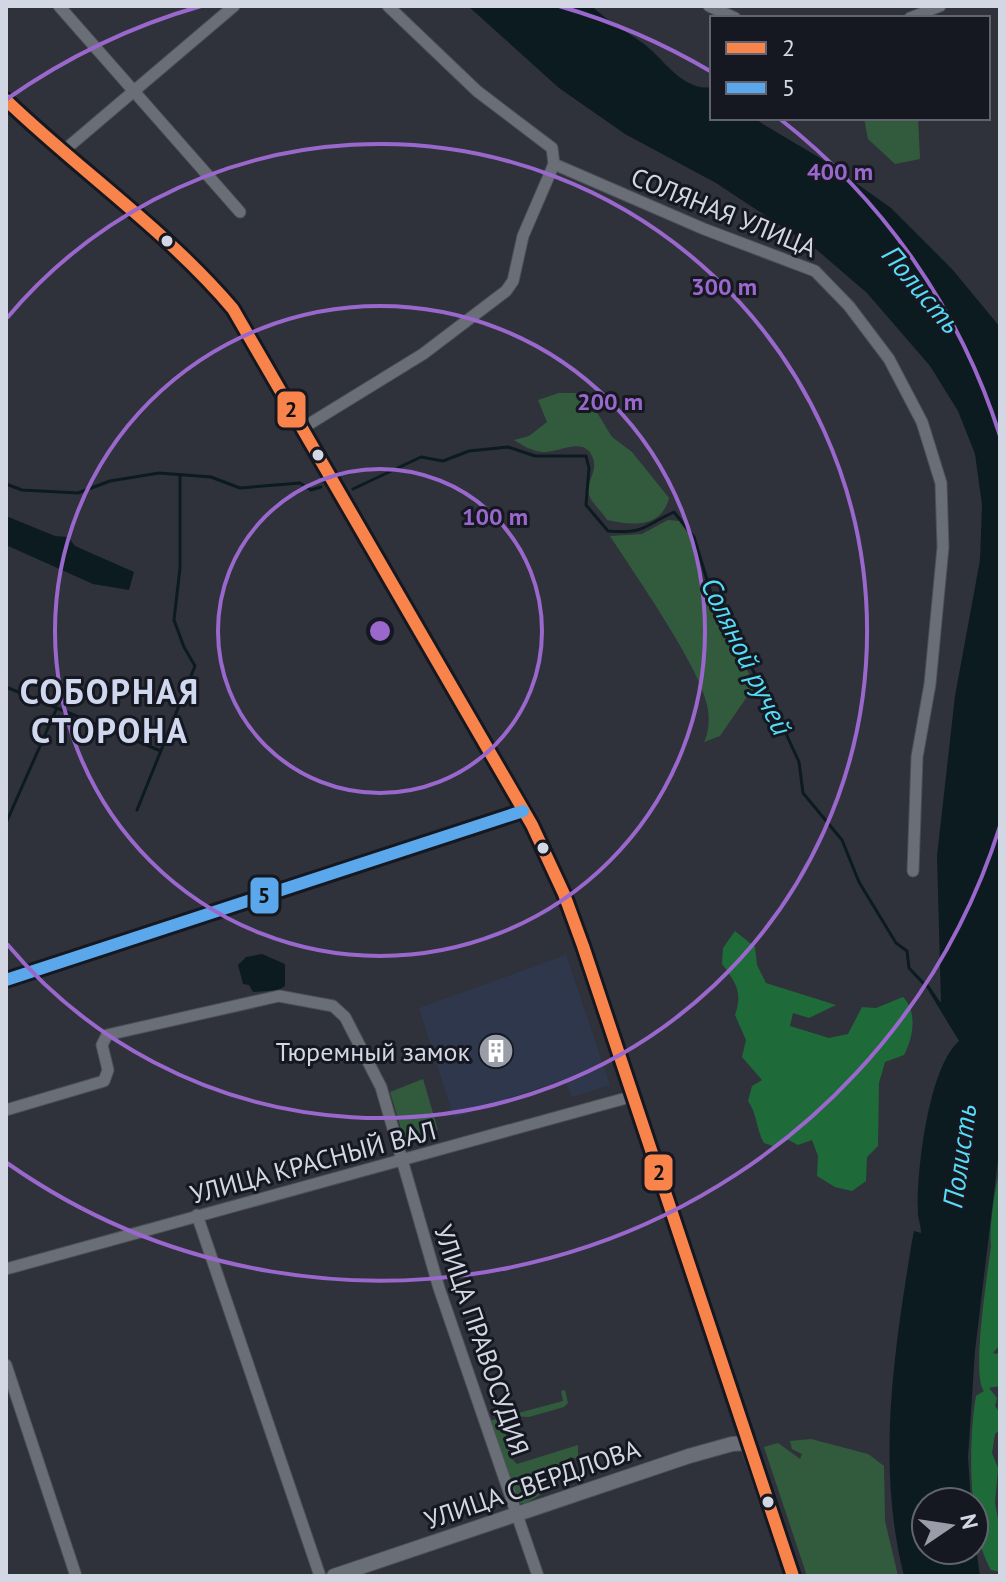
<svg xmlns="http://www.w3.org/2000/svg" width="1006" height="1582" viewBox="0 0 1006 1582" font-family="'PT Sans',sans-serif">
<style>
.built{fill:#2f374c}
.green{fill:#325b3e}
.forest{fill:#1f6a39}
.water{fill:#0c1b20}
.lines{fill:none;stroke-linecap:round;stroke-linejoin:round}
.stream{stroke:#0c1b20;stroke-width:3}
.minor-casing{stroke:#4d5058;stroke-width:13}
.tertiary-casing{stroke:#4d5058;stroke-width:16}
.minor{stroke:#6a6e76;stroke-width:11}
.tertiary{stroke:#6a6e76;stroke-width:14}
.bus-1-casing{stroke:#151820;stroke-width:18}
.bus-2-casing{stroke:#151820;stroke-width:18}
.bus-1{stroke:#f8844c;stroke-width:12}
.bus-2{stroke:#5aa8eb;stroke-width:12}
.ring{fill:none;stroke:#9a68cc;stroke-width:4}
.bus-dot{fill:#d3d7e3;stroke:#151820;stroke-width:3}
.labels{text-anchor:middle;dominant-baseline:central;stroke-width:6;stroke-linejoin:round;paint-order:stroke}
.street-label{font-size:26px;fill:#d3d7e3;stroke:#151820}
.poi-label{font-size:26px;fill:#d3d7e3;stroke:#151820;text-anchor:end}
.water-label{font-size:28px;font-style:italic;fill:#55dcf7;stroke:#151820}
.district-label{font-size:34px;font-weight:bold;letter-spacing:2px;fill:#cfd8ef;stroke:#151820}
.centre{fill:#9a68cc;stroke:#151820;stroke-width:4}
.ring-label{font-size:24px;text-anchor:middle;font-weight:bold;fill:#9a68cc;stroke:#151820;stroke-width:6;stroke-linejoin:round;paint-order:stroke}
.line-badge{stroke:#151820;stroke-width:3}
.pale-badge-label{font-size:22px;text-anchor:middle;font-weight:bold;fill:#111}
</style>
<rect width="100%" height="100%" fill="#2f323b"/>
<polygon class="built" points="566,955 610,1085 572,1097 564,1079 454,1118 419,1008"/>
<g class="green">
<polygon points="864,118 918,118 920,159 895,164 868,139"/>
<path d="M559,393h26l27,44 20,15 37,46c-8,31 -37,27 -62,22 -5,-9 -15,-16 -18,-25 -4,-12 9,-23 4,-37 -9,-23 -34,-5 -50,-6 -12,-1 -19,-6 -29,-12l15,-4 18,-14 -9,-22z"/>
<path d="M668,520l11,1 11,15 8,37 9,22 48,90 -35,51 -16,6c5,-9 6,-25 3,-37 -7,-38 -73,-132 -97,-169l32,-2z"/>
<polygon points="423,1079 438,1130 404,1139 390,1092"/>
<polygon points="565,1390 568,1403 564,1407 529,1417 511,1416 503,1423 512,1459 517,1464 578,1445 578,1459 570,1457 550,1478 556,1485 527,1503 517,1504 489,1421 563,1401 561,1391"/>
<polygon points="811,1439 868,1454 884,1466 885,1521 898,1576 807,1576 764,1447 778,1443 800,1459 802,1454 792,1449 790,1441"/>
</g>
<g class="forest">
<path d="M735,931l20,16 2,18 9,18 70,22 -27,13 -16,-5 -3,13 39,12 19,-4 14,-27 14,1 27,-11c15,15 10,41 1,58l-19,7 -6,21 -1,63 -11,11 -1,24 -14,10 -17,-4 -18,-11 1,-20 -6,-16 -14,5 -13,-7 -9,9 -12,-4c-8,-14 -7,-30 -16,-42l4,-15 10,-6 -20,-23 4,-17 -11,-25c8,-23 1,-32 -13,-51l1,-16z"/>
<path d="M1000,1169v157l-1,20 -6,7 7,1v32l-11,2 8,10 -2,8 5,7v17l-5,4 -3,19 6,15 -3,35 5,27v42l-9,-2c-23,-38 -23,-130 -15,-174l8,-5c-13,-15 4,-120 7,-145 -2,-18 4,-59 9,-77z"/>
</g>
<g class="water">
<path d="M468,6h124c16,16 34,25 52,38 19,14 39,48 68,43v31h41l72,43 66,47 61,61 48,58v816l-25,208 -7,106 3,45h-45v48h48v-16l6,42h-76c-28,-111 -10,-224 8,-335l2,-10 7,2c0,-7 -2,-11 -3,-18 -2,-41 10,-147 41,-174l-34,-56 1,-4 15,22 -4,-147 18,-160 25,-136 2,-55 -7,-51 -17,-43 -28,-45 -63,-73 -50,-43 -101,-67 -91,-49 -66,-46z"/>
<polygon points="6,516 55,536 68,537 75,546 134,572 129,590 93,584 6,545"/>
<polygon points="262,954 285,964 285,986 279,990 253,992 249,985 243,984 238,965 246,957"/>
</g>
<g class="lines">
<g class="stream">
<polyline points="6,484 22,490 78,493 110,481 159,473 211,477 240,488 300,483 311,490 321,487"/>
<path d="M353,489l68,-32 22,4 26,-10 39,-4 27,9h51l3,12 -3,37 22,26c38,3 35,-5 66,-19l20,25 17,56 17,20 18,44 37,70 16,35 4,31 39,47 17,42 37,61 11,8 2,17 16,17"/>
<polyline points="6,687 161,751"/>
<polyline points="137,810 195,666 184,647 174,620 180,568 180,476"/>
<polyline points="6,823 56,710"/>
</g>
<defs>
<g id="minor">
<polyline points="59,6 240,212"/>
<polyline points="388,6 477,91 552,148 554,164 704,229 815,271 849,306 889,359 922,422 941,483 943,547 930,684 917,757 913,871"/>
<polyline points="709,6 735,18"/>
<polyline points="910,18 940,6"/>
<path d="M6,100c74,71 161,131 227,209l299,516 32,69 19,52 164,497"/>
<polyline points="61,153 234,6"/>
<polyline points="301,429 423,354 506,291 513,281 523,236 554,164"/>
<polyline points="6,980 523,811"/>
<polyline points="6,1110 104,1081 108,1070 102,1045 107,1035 279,996 333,1006 345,1017 381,1087 439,1288 538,1576"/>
<polyline points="197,1215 320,1576"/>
<polyline points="6,1269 630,1097"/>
<polyline points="6,1365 76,1576"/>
</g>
<polyline id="tertiary" points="334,1576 689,1456 732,1444 747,1443 793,1576"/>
</defs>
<use href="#minor" class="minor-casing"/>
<use href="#tertiary" class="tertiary-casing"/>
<use href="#minor" class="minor"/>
<use href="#tertiary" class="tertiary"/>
<defs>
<path id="bus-1" d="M6,100c74,71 161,131 227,209l299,516 32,69 19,52 210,630"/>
<polyline id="bus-2" points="6,980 523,811"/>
</defs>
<use href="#bus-1" class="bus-1-casing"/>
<use href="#bus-2" class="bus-2-casing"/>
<use href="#bus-1" class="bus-1"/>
<use href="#bus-2" class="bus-2"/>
</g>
<g class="ring">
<circle cx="380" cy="631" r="162"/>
<circle cx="380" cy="631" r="325"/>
<path d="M7 318A487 487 0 1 1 7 944"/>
<path d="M1000 826A650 650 0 0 1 7 1163M7 99A650 650 0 0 1 201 6M559 6A650 650 0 0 1 710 71M780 119A650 650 0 0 1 1000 436"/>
</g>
<defs>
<symbol id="building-disc" viewBox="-11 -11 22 22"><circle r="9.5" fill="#9a9da8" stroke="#151820"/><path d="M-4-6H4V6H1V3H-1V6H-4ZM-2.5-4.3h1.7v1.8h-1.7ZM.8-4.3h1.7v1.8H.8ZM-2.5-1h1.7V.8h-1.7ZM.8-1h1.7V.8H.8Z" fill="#fff"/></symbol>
</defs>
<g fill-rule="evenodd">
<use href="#building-disc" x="476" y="1031" width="40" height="40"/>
</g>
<g class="bus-dot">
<circle cx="167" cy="241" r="7"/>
<circle cx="318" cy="455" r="7"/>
<circle cx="543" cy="848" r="7"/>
<circle cx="768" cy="1502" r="7"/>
</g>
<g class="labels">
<g class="street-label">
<text transform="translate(724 212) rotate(22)">СОЛЯНАЯ УЛИЦА</text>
<text transform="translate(313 1162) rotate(-15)">УЛИЦА КРАСНЫЙ ВАЛ</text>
<text transform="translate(482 1340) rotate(71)">УЛИЦА ПРАВОСУДИЯ</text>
<text transform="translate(532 1484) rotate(-19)">УЛИЦА СВЕРДЛОВА</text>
</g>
<g class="poi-label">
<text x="470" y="1051">Тюремный замок</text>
</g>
<g class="water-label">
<text transform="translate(922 289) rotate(50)">Полисть</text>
<text transform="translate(747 656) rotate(64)">Соляной ручей</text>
<text transform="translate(959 1156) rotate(-82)">Полисть</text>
</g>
<g class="district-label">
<text x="110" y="691">СОБОРНАЯ<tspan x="110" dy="39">СТОРОНА</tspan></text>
</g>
</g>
<circle cx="380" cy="631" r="12" class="centre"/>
<g class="ring-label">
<text x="840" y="180">400 m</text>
<text x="724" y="295">300 m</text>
<text x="610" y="410">200 m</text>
<text x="495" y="525">100 m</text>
</g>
<g class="line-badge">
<rect x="276" y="390" width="31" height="39" rx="8" fill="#f8844c"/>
<rect x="249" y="876" width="31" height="39" rx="8" fill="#5aa8eb"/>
<rect x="643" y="1153" width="31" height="39" rx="8" fill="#f8844c"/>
</g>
<g class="pale-badge-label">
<text x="291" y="417">2</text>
<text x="264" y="903">5</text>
<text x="659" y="1180">2</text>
</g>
<rect width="1006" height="1582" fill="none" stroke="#d3d7e3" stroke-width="16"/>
<rect x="710" y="16" width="280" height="104" fill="#151820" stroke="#61646e" stroke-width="2"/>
<rect x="726" y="42" width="40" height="12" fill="#f8844c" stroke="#61646e" stroke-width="2"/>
<text x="782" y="56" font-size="24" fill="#d3d7e3">2</text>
<rect x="726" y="82" width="40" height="12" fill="#5aa8eb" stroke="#61646e" stroke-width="2"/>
<text x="782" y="96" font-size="24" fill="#d3d7e3">5</text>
<g transform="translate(950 1526) rotate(77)"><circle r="38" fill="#151820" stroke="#61646e" stroke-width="2"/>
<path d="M0-6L14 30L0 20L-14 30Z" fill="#9a9da8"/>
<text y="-12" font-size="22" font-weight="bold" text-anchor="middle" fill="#d3d7e3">N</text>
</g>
</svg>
